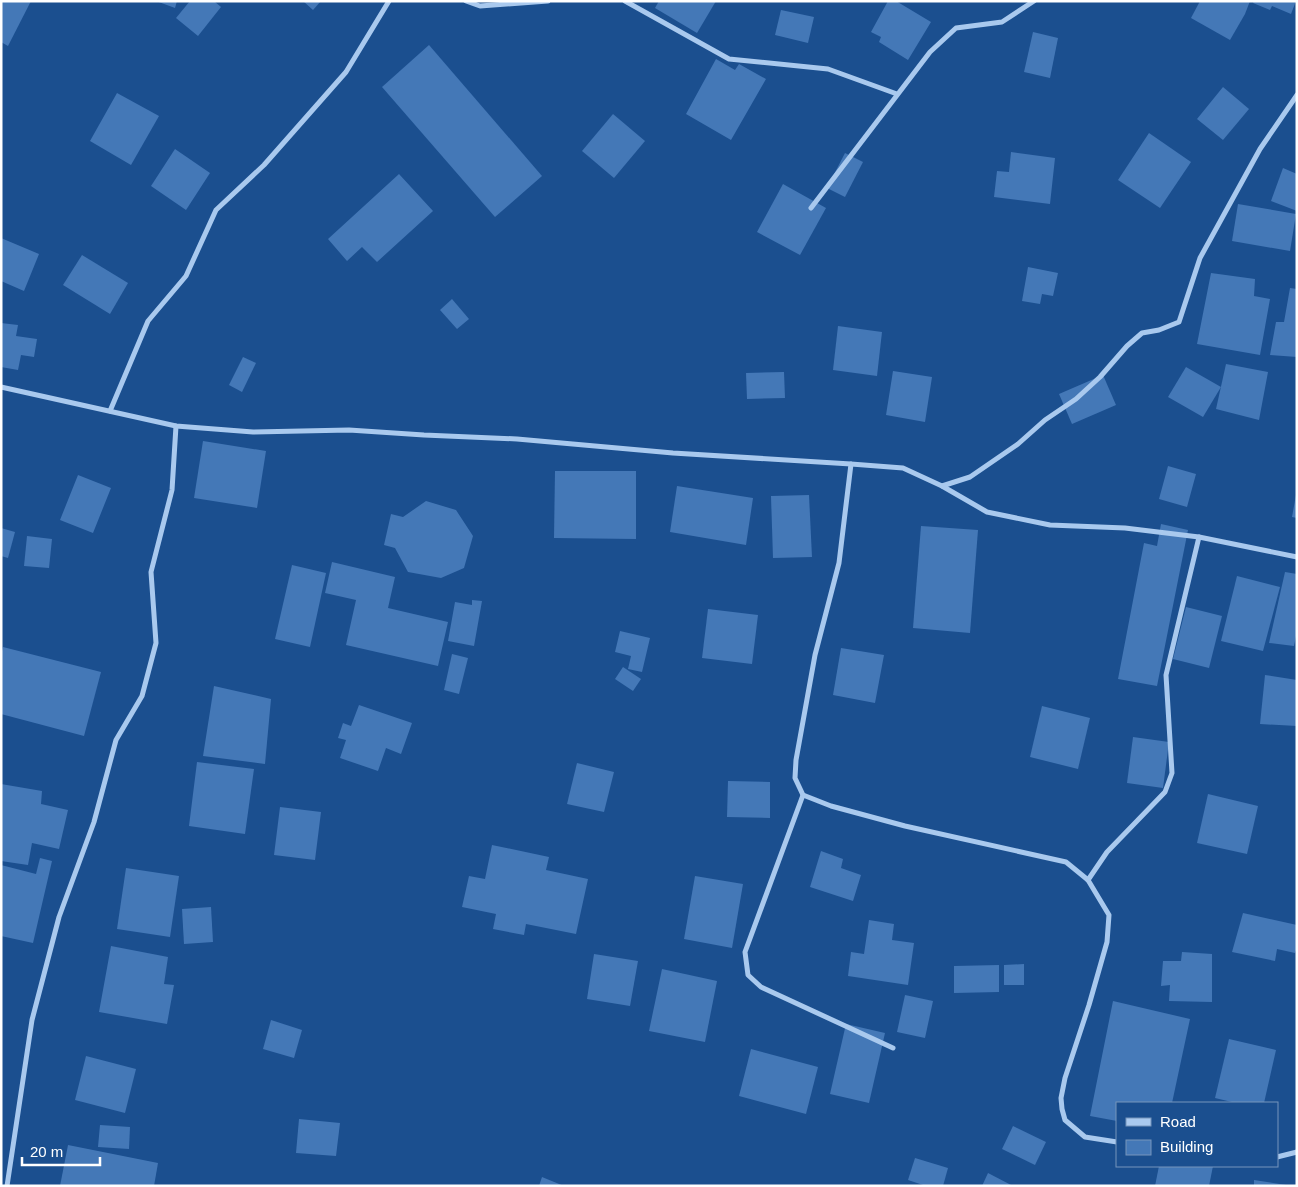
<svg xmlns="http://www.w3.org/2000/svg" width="1298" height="1187" viewBox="0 0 1298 1187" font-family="Helvetica,sans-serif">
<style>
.building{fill:#4478b7}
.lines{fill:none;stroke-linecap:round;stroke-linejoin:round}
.street{stroke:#a9c9ee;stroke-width:5}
</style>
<rect width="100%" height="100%" fill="#1b4f8f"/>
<g class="building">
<polygon points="1,1 31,1 8,46 1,42"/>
<polygon points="156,1 177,1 175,8"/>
<polygon points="190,1 214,1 221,7 198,36 176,18"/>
<polygon points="303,1 321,1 313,10"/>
<polygon points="659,1 716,1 697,33 655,8"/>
<polygon points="888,1 896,1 931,22 908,60 879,42 881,37 871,32"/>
<polygon points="1200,1 1250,1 1245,14 1230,40 1191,18"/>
<polygon points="1254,1 1296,1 1291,14 1272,6 1270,10 1253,3"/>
<polygon points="781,10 814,17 808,43 775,35"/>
<polygon points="1033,32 1058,38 1050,78 1024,72"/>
<polygon points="429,45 542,176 495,217 382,87"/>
<polygon points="716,59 735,70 739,64 766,79 731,140 686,114"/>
<polygon points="1223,87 1249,109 1223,140 1197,119"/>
<polygon points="117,93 159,116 131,165 90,141"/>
<polygon points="613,114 645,141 614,178 582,151"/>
<polygon points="1149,133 1191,162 1160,208 1118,180"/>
<polygon points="175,149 210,173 186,210 151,186"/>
<polygon points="1011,152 1055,158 1050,204 994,197 997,171 1009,172"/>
<polygon points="845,153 863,162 845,197 827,188"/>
<polygon points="1283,168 1297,174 1297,211 1271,201"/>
<polygon points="399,174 433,211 377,262 362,247 347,261 328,239"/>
<polygon points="783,184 826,208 800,255 757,232"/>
<polygon points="1238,204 1296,214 1290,251 1232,241"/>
<polygon points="1,238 39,254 24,291 1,281"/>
<polygon points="82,255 128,283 110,314 63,285"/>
<polygon points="1028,267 1058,273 1053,296 1042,294 1040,304 1022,301"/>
<polygon points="1211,273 1255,279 1254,296 1270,299 1260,355 1197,344"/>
<polygon points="1290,288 1297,289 1297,357 1270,355 1276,322 1284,322"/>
<polygon points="452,299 469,319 457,329 440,310"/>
<polygon points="1,323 18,325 16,336 37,339 34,357 21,355 18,370 1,367"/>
<polygon points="838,326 882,332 877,376 833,370"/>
<polygon points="243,357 256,363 242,392 229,385"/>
<polygon points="1226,364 1268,372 1259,420 1216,409"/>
<polygon points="1186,367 1221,387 1203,417 1168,397"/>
<polygon points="893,371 932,377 925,422 886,415"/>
<polygon points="784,372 785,398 747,399 746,373"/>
<polygon points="1103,375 1116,405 1072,424 1059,394"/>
<polygon points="203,441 266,451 257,508 194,498"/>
<polygon points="1168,466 1196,474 1187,507 1159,499"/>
<polygon points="555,471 636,471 636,539 554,538"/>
<polygon points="78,475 111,488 93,533 60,520"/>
<polygon points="677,486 753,498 746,545 670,532"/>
<polygon points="809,495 812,557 773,558 771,496"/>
<polygon points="1296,495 1297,495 1297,518 1292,517"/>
<polygon points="426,501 456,510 473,536 464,568 441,578 408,572 395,548 384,545 391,514 403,517"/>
<polygon points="1161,524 1188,530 1157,686 1118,679 1144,543 1157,546"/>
<polygon points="921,526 978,530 970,633 913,628"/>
<polygon points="1,528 15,532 8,558 1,556"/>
<polygon points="27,536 52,539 49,568 24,566"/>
<polygon points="332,562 395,577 388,608 448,622 438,666 346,645 356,600 325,593"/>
<polygon points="292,565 326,573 310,647 275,639"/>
<polygon points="1285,572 1297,574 1297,631 1294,646 1269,643"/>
<polygon points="1237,576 1280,587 1263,651 1221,641"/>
<polygon points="472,600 482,601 474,646 448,641 455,602 472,605"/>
<polygon points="1186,607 1222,616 1209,668 1173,659"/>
<polygon points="708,609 758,615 752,664 702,658"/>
<polygon points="620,631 650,638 642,672 628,669 631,656 615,652"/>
<polygon points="3,647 101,672 84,736 1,714 1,655"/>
<polygon points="841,648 884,655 875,703 833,695"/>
<polygon points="452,654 468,658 459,694 444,690"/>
<polygon points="623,667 641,679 633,691 615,679"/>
<polygon points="1265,675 1297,680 1297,726 1260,724"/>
<polygon points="214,686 271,699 265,764 203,756"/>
<polygon points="359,705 412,723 401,754 386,748 378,771 340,758 346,740 338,738 343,723 351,726"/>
<polygon points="1042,706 1090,718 1078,769 1030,757"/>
<polygon points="1133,737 1169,742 1163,788 1127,783"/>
<polygon points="197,762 254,769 245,834 189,826"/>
<polygon points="577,763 614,772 604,812 567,804"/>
<polygon points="728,781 770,782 770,818 727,817"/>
<polygon points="1,784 42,791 41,804 68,810 59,849 32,843 28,865 1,861"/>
<polygon points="1208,794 1258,806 1247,854 1197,843"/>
<polygon points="280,807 321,812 315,860 274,855"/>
<polygon points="492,845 549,857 546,870 588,879 576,934 526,924 524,935 493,929 496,914 462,907 469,876 485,879"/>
<polygon points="821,851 843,859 841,868 861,875 853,901 810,887"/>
<polygon points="40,858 52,861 33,943 1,936 1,865 36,874"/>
<polygon points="126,868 179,876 170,937 117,929"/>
<polygon points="695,876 743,884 732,948 684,939"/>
<polygon points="211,907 213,942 184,944 182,909"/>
<polygon points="1243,913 1297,925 1297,947 1295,953 1277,949 1275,961 1232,952"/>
<polygon points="869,920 894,924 892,940 914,943 908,985 848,976 851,952 864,954"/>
<polygon points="111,946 168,957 164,984 174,985 167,1024 99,1012"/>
<polygon points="1182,952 1212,954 1212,1002 1169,1001 1170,985 1161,986 1163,961 1181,961"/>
<polygon points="594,954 638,961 630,1006 587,999"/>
<polygon points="1024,964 1024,985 1004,985 1004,965"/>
<polygon points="999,965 999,992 954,993 954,966"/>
<polygon points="662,969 717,981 705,1042 649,1031"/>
<polygon points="905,995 933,1001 925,1038 897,1032"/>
<polygon points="1113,1001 1190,1019 1172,1103 1117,1103 1117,1121 1090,1116"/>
<polygon points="271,1020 302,1030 294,1058 263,1049"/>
<polygon points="846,1024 885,1033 869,1103 830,1094"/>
<polygon points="1229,1039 1276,1050 1264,1103 1236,1103 1215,1098"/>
<polygon points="751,1049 818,1067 806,1114 739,1096"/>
<polygon points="86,1056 136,1069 125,1113 75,1100"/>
<polygon points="299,1119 340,1123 336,1156 296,1153"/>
<polygon points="100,1125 130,1127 129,1149 98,1147"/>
<polygon points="1013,1126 1046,1142 1035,1165 1002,1149"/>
<polygon points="68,1145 158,1163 154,1186 60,1186"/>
<polygon points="915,1158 948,1168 943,1186 926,1186 908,1180"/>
<polygon points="1159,1166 1213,1166 1209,1186 1155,1186"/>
<polygon points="988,1173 1013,1186 982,1186"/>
<polygon points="542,1177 564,1186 539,1186"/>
<polygon points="1254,1180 1286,1185 1286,1186 1254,1186"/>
</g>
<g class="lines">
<g class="street">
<polyline points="466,1 480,6 548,1"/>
<polyline points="625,1 729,59 828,69 897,94"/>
<polyline points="811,208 930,52 956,28 1002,22 1034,1"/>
<polyline points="1,387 176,426 253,432 349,430 424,435 517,439 673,453 851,464 903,468 942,486 987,512 1050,525 1125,528 1199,537 1297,557"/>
<polyline points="110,411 148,321 186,276 216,210 264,165 346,72 389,1"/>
<polyline points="851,464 839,563 815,655 796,760 795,778 803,795 831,806 905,826 1066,862 1088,880 1109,915 1107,942 1089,1005 1065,1078 1061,1098 1062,1109 1065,1120 1085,1137 1117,1142"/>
<polyline points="942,486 970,477 1018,444 1045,420 1076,399 1100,377 1127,346 1142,333 1159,330 1179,322 1200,258 1260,149 1297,95"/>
<polyline points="803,795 745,952 748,975 761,987 893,1048"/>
<polyline points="1088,880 1107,852 1165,792 1172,773 1166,675 1199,537"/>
<polyline points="1277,1157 1297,1152"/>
<polyline points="7,1186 32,1020 59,917 94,822 116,740 142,696 156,643 151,572 172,490 176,426"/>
</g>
</g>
<rect width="1298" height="1187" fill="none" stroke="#ffffff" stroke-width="5"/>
<rect x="1116" y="1102" width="162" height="65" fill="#1b4f8f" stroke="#7695bc"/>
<rect x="1126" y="1118" width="25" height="8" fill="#a9c9ee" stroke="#7695bc"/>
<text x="1160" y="1127" font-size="15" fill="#ffffff">Road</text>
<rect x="1126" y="1140" width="25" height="15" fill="#4478b7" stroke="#7695bc"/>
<text x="1160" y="1152" font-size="15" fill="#ffffff">Building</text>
<path d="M22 1157v8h78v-8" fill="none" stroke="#ffffff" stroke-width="2.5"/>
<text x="30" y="1157" font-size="15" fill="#ffffff" stroke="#1b4f8f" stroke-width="4" paint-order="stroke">20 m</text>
</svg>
